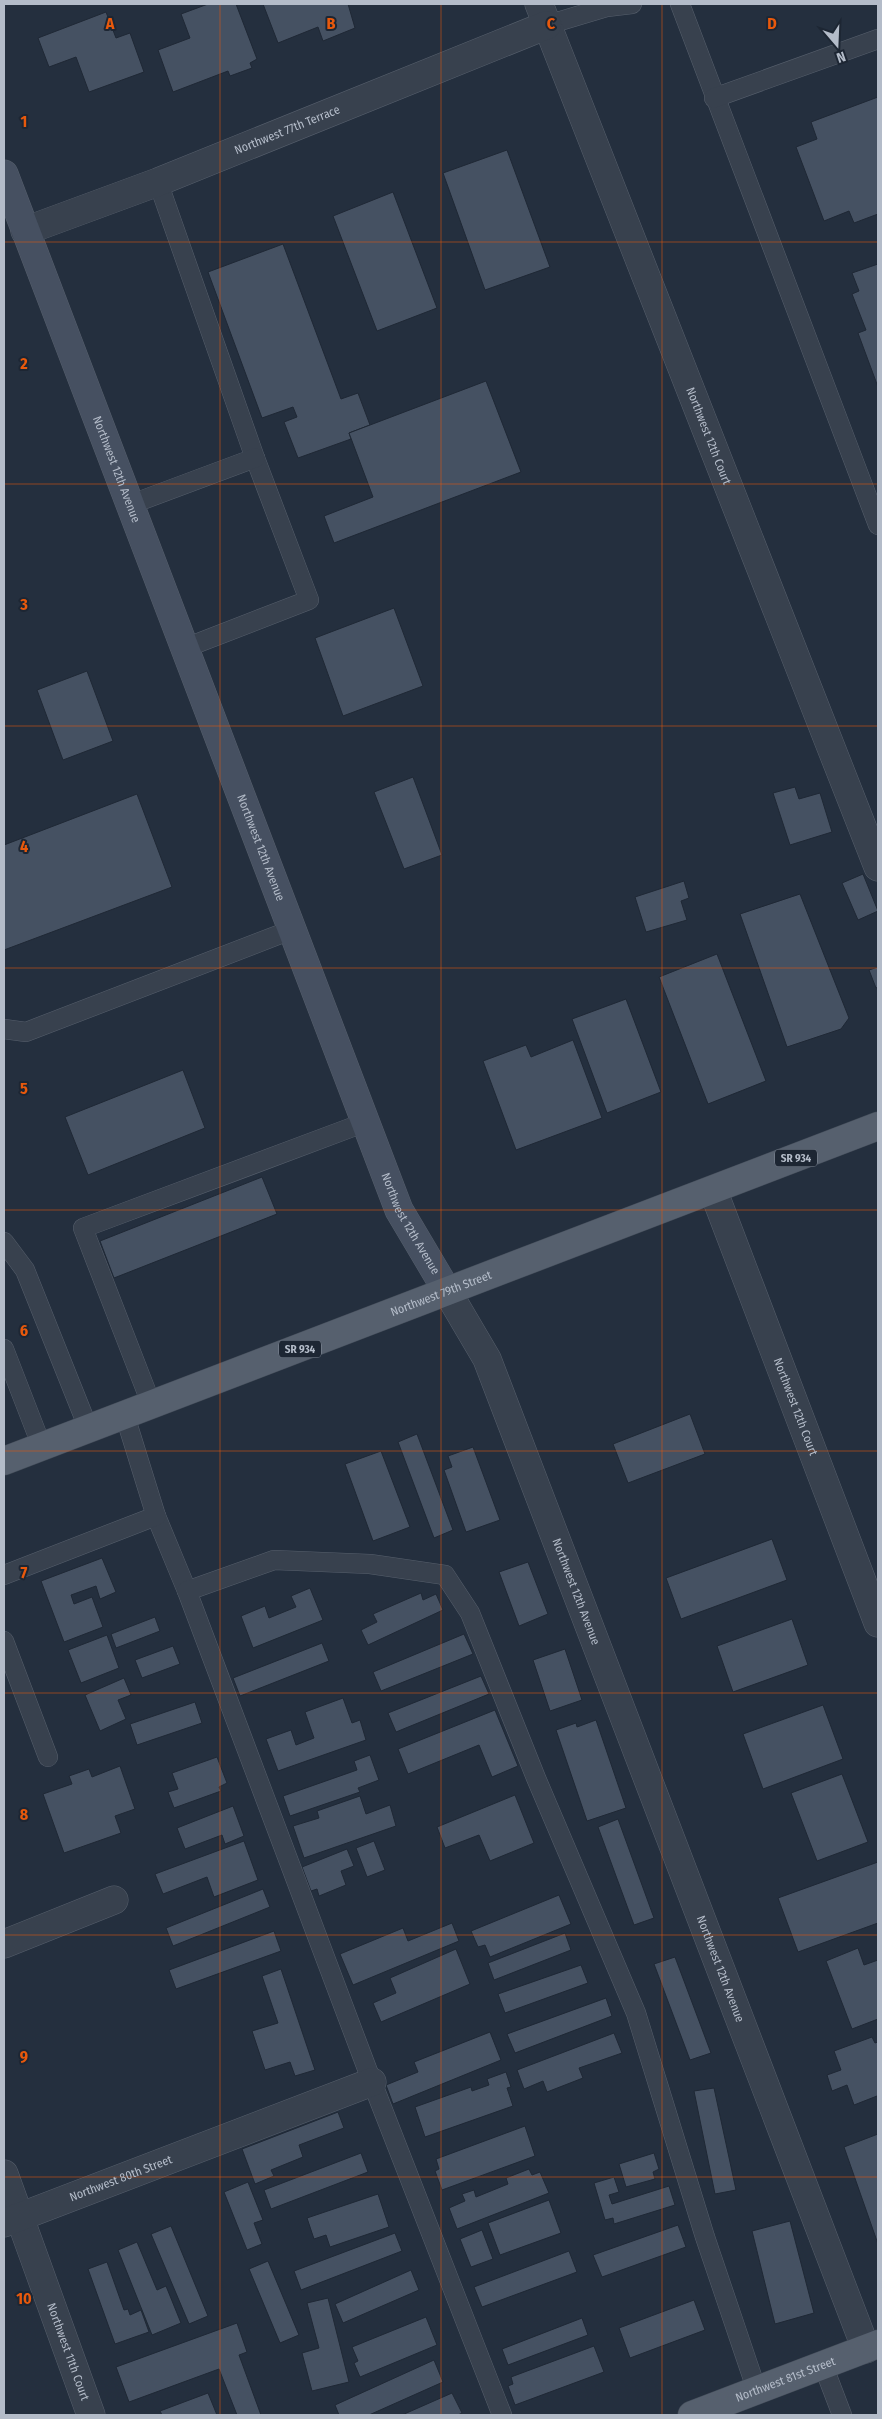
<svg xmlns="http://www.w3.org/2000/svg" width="882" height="2419" viewBox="0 0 882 2419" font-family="'Fira Sans Condensed',sans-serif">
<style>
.building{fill:#455162;stroke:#1f2835}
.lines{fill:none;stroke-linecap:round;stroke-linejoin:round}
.lane-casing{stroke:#565f6c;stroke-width:20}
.street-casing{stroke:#565f6c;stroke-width:29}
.secondary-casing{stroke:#565f6c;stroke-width:29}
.primary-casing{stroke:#414a57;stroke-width:29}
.lane{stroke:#38414e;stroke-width:19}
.street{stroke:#38414e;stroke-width:28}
.secondary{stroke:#465061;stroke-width:28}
.primary{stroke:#56606e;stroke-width:28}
.grid{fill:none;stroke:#e8590c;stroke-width:1;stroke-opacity:0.55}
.labels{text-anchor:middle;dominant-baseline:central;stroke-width:4;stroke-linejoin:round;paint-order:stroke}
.shield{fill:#1d2633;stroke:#878f9c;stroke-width:1}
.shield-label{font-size:11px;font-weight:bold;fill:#b4bcc9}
.street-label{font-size:12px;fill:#b4bcc9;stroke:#1d2633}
.grid-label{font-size:16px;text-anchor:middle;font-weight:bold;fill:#e8590c;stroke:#1d2633;stroke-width:4;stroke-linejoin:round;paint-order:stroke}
</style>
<rect width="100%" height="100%" fill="#242f3e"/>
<g class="building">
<polygon points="208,4 236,4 257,59 250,63 252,68 230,76 228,71 173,92 158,50 190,38 181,14"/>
<polygon points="263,4 348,4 355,28 323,41 318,27 278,43"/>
<polygon points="106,12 116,38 130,33 144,72 89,92 76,57 49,67 38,38"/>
<polygon points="878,97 878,214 854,223 849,211 824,221 796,147 817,139 811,122"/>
<polygon points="507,150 550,267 485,290 443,173"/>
<polygon points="393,192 437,308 377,331 333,216"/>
<polygon points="283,244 341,399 358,393 370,425 349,433 351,439 298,458 284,422 297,417 293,407 262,418 208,272"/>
<polygon points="878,264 878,387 858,333 866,330 852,294 859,291 852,273"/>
<polygon points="486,381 521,472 334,543 324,516 373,497 349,433"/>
<polygon points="394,608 423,686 343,716 315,638"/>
<polygon points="87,671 113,741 63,760 37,690"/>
<polygon points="413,777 442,855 404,869 374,792"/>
<polygon points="795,787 799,799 820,793 832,832 790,845 773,793"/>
<polygon points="137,794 172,887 4,950 4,845"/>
<polygon points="863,874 878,911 858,920 842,883"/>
<polygon points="684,881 689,898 681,901 687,920 646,932 635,897"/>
<polygon points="800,894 849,1018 841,1029 787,1047 740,914"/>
<polygon points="717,954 766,1081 708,1104 659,977"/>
<polygon points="878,967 878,987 876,988 869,970"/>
<polygon points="626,999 661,1092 607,1113 572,1019"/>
<polygon points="573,1040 602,1118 516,1150 483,1061 526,1045 531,1057"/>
<polygon points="183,1070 205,1128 88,1175 65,1117"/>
<polygon points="262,1177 277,1214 114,1278 100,1241"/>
<polygon points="690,1414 705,1454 628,1483 613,1444"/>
<polygon points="417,1434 453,1530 434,1538 398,1442"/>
<polygon points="473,1447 500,1520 466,1532 444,1470 452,1467 448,1456"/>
<polygon points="381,1451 410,1527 373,1541 345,1464"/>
<polygon points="772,1539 787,1580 681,1619 666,1578"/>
<polygon points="102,1558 116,1592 100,1599 96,1586 71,1595 74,1604 92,1597 103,1627 64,1642 41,1581"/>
<polygon points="528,1562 548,1614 519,1626 499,1572"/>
<polygon points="310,1588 323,1620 253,1648 241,1616 265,1606 269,1618 296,1607 291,1596"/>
<polygon points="421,1593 423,1600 436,1594 443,1610 368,1645 361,1630 377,1622 373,1614"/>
<polygon points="155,1617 160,1631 116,1648 111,1634"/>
<polygon points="792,1619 808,1665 733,1692 717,1646"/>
<polygon points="464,1634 473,1654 381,1691 373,1672"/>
<polygon points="107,1635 119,1668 81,1683 68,1650"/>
<polygon points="322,1643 329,1661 240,1696 233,1678"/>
<polygon points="173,1646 180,1664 142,1678 135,1660"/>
<polygon points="565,1649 582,1700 550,1711 533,1660"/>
<polygon points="481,1676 489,1694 396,1732 388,1713"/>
<polygon points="124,1678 131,1695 118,1700 126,1719 100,1731 85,1695"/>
<polygon points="343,1698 352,1723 360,1720 366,1740 278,1771 266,1739 291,1730 296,1745 314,1738 305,1712"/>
<polygon points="195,1702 202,1723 137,1745 130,1724"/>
<polygon points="823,1705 843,1759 763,1789 743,1734"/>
<polygon points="495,1710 518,1766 492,1777 479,1745 408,1774 398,1749"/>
<polygon points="596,1720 626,1808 587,1821 556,1730 576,1723 577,1727"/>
<polygon points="370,1755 379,1780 358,1788 360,1792 290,1816 283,1796 357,1770 354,1761"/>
<polygon points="217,1757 227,1783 219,1787 221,1791 174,1808 168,1792 178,1789 172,1773"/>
<polygon points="120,1766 135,1809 115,1816 121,1833 64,1853 43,1794 72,1784 69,1776 89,1769 92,1777"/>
<polygon points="842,1774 868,1842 817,1861 791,1793"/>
<polygon points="515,1795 534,1843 490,1861 479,1835 445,1848 437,1827"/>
<polygon points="360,1796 366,1814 390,1805 396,1826 304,1858 293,1826 319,1818 317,1811"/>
<polygon points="233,1806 244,1836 225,1844 222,1835 185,1849 177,1828"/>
<polygon points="618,1819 654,1918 634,1925 598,1827"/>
<polygon points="244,1841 258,1880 214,1897 207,1877 163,1894 155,1874"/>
<polygon points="374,1841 385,1870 367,1877 356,1848"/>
<polygon points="347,1849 354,1866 341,1871 346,1885 319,1896 317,1889 311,1891 302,1867"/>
<polygon points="878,1862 878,1923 798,1952 778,1898"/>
<polygon points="263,1889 270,1907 173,1946 166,1928"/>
<polygon points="559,1895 571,1924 490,1957 485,1945 478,1947 471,1931"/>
<polygon points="452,1923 459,1941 353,1985 340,1954 403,1928 408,1941"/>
<polygon points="274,1931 281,1951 176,1989 169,1970"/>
<polygon points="565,1933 571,1950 494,1980 488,1963"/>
<polygon points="858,1948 864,1965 878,1960 878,2019 852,2029 826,1961"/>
<polygon points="456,1949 470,1984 381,2022 373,2003 396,1993 390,1978"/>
<polygon points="675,1957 711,2053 690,2060 654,1964"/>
<polygon points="581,1965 588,1983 505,2013 498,1994"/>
<polygon points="281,1969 315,2070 295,2076 290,2062 265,2070 252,2031 278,2023 262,1976"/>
<polygon points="606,1998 612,2016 515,2053 507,2034"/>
<polygon points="490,2032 501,2060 393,2104 386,2085 418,2072 414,2062"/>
<polygon points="614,2033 622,2053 579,2068 583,2078 547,2092 543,2081 524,2089 517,2070"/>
<polygon points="872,2037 875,2043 878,2042 878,2099 877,2096 854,2105 847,2085 832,2091 827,2075 841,2070 834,2051"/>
<polygon points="506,2072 511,2087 507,2088 513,2106 425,2137 415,2107 471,2087 472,2091 489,2085 487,2079"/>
<polygon points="714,2088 736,2190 715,2194 694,2091"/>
<polygon points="338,2112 344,2128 299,2145 303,2157 271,2170 274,2176 255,2184 242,2149"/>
<polygon points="525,2126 535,2156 442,2190 435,2171 439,2169 436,2159"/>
<polygon points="878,2134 878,2244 844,2147"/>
<polygon points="361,2153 368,2172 271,2209 264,2190"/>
<polygon points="654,2153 659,2169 653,2172 655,2179 626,2187 619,2164"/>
<polygon points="529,2169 532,2175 540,2172 549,2193 457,2229 449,2208 465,2201 462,2194 474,2190 476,2197 508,2184 506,2178"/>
<polygon points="614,2177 619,2192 609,2195 612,2204 669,2186 675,2205 614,2224 613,2218 605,2220 594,2183"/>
<polygon points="248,2182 263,2220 254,2223 262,2244 247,2250 224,2192"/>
<polygon points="378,2194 389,2227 330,2247 326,2235 314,2239 307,2218"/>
<polygon points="549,2200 561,2233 500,2255 488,2223"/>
<polygon points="790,2221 814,2313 775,2324 752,2231"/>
<polygon points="678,2225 686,2247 602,2277 593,2255"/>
<polygon points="171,2226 208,2316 189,2324 151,2234"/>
<polygon points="482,2230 493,2259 471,2267 460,2239"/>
<polygon points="395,2233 402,2251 301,2290 294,2271"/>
<polygon points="137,2242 157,2290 166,2286 181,2323 152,2335 118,2250"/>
<polygon points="569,2251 577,2272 482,2307 474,2287"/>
<polygon points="268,2261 299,2335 280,2343 249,2269"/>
<polygon points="107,2262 124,2310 128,2309 130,2315 141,2310 149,2332 115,2344 88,2269"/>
<polygon points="411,2270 419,2290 343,2323 335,2304"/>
<polygon points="328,2298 349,2382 312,2391 302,2353 319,2348 307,2303"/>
<polygon points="694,2300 705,2330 630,2358 619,2328"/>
<polygon points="426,2317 437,2345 360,2377 354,2363 358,2361 352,2347"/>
<polygon points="582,2318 588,2335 508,2365 502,2349"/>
<polygon points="237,2323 247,2352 239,2355 261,2415 237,2415 219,2369 129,2402 116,2367"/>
<polygon points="594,2346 604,2372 515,2405 508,2386 513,2384 511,2377"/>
<polygon points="434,2360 443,2382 369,2415 339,2415 335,2405"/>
<polygon points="208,2393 217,2415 162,2415 160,2411"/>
<polygon points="452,2393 462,2413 458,2415 402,2415"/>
</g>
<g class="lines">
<defs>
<g id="lane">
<polyline points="680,4 878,525"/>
<polyline points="547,25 607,7 632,4"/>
<polyline points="714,98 878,39"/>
<polyline points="158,182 255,458 309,600 185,648"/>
<polyline points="129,505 255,458"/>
<polyline points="4,1029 26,1032 291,930"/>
<polyline points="4,1242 25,1270 89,1430"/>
<polyline points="4,1349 42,1447"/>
<polyline points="152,1406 83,1228 366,1122"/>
<polyline points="156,1516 187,1591"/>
<polyline points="4,1575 156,1516 125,1416"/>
<polyline points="4,1641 48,1757"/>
<polyline points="823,2365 842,2415"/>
<polyline points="502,2415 372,2082 187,1591 274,1560 370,1564 445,1575 470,1613 536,1778 636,2013 705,2237 757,2391"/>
</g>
<g id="street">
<path id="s1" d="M539,4l339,863"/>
<path id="s2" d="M25,231l133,-49 389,-157"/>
<path id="s3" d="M713,1190l165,433"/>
<path id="s4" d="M447,1291l40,68 379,990"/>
<polyline points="4,1944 114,1900"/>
<path id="s5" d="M4,2174l87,241"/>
<path id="s6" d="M4,2223l368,-141"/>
</g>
<g id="secondary">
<path id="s7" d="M4,174l395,1036 48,81"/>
</g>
<g id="primary">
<path id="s8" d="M4,1461l874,-335"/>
<path id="s9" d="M692,2415l186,-71"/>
</g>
</defs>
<use href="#lane" class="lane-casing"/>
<use href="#street" class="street-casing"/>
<use href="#secondary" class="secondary-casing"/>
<use href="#primary" class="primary-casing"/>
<use href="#lane" class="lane"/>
<use href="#street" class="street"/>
<use href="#secondary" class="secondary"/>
<use href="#primary" class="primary"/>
</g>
<path class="grid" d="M220,4v2411M441,4v2411M662,4v2411M4,242h874M4,484h874M4,726h874M4,968h874M4,1210h874M4,1451h874M4,1693h874M4,1935h874M4,2177h874"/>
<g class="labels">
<g class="shield">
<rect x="775" y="1149.5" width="42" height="17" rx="4"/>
<rect x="279" y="1340.5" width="42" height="17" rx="4"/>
</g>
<g class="shield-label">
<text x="796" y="1158">SR 934</text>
<text x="300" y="1349">SR 934</text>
</g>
<g class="street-label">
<text stroke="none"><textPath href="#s2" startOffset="281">Northwest 77th Terrace</textPath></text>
<text stroke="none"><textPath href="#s1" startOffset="464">Northwest 12th Court</textPath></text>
<text stroke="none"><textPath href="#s7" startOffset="316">Northwest 12th Avenue</textPath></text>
<text stroke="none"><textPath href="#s7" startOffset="721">Northwest 12th Avenue</textPath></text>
<text stroke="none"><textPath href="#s7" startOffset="1126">Northwest 12th Avenue</textPath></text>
<text stroke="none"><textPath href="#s8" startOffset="468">Northwest 79th Street</textPath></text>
<text stroke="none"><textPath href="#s3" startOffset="232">Northwest 12th Court</textPath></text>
<text stroke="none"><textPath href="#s4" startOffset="328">Northwest 12th Avenue</textPath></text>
<text stroke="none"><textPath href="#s4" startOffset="732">Northwest 12th Avenue</textPath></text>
<text stroke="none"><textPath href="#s6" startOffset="125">Northwest 80th Street</textPath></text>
<text stroke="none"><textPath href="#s5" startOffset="189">Northwest 11th Court</textPath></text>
<text stroke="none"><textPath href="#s9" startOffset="100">Northwest 81st Street</textPath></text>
</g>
</g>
<g class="grid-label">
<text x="110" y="29">A</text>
<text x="331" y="29">B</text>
<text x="551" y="29">C</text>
<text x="772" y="29">D</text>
<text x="24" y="127">1</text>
<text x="24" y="369">2</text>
<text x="24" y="610">3</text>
<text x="24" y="852">4</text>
<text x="24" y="1094">5</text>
<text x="24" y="1336">6</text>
<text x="24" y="1578">7</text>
<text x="24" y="1820">8</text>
<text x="24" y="2062">9</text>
<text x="24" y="2304">10</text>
</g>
<rect width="882" height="2419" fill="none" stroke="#b4bcc9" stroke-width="10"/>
<g transform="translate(837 45) rotate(161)" stroke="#1d2633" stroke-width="4" paint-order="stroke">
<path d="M0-4L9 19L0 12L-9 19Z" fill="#b4bcc9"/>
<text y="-8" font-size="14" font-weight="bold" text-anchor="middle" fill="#b4bcc9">N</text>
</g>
</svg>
